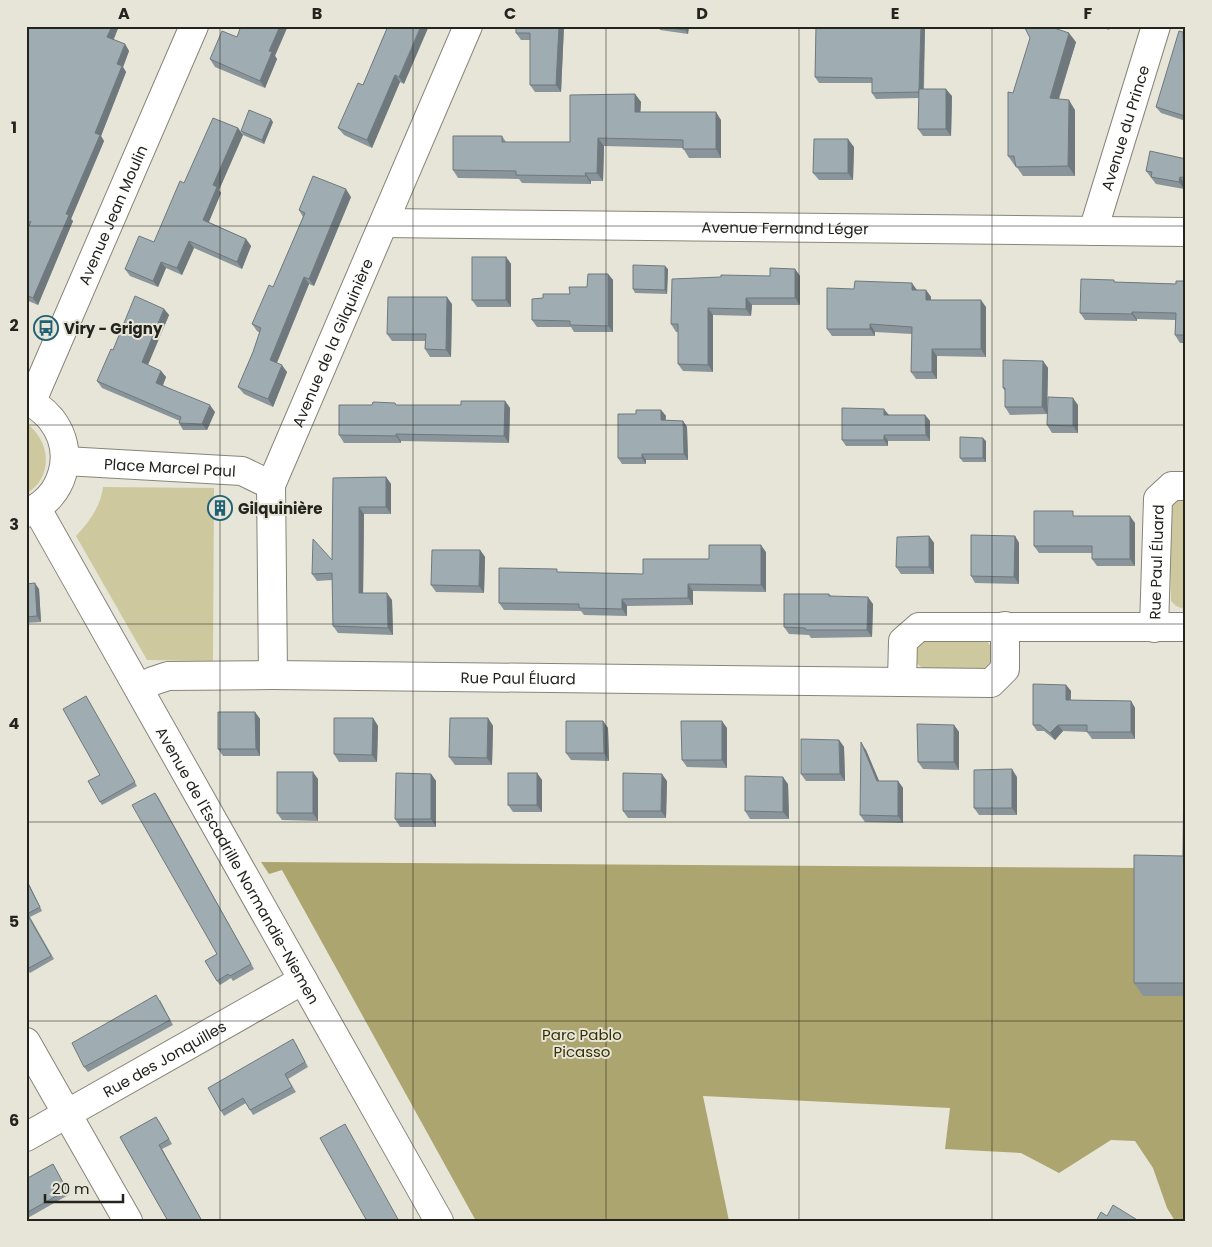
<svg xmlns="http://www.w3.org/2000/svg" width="1212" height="1247" viewBox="0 0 1212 1247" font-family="Poppins,sans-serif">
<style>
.green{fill:#cec89f}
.forest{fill:#ada56f}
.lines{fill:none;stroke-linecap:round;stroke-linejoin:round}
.minor-casing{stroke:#878579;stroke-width:30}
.minor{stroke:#fff;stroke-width:28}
.wall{fill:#89959a}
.shaded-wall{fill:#6f797d}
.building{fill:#9fadb3;stroke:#6f797d}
.grid{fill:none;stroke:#24241f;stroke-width:1;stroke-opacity:0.55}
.labels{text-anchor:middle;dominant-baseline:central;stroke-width:4;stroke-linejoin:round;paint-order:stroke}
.street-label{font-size:15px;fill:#24241f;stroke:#e6e5d7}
.poi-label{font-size:15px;font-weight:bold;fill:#24241f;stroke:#e6e5d7;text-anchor:start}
.park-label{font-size:15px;fill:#363002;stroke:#e6e5d7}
.neatline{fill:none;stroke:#24241f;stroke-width:2}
.grid-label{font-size:16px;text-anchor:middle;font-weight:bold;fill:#24241f}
</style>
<rect width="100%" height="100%" fill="#e6e5d7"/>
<g class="green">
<path d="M26,423c25,18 28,54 0,71z"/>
<path d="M103,487l111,1 -1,173 -66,-1 -71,-124c13,-14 25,-30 27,-49z"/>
<polygon points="1183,496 1186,498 1186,609 1184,609 1176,606 1171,601 1169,510 1174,501"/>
<polygon points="986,639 995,653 987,668 924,669 916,663 912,654 916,646 922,640"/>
</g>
<polygon class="forest" points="261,862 1143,868 1186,996 1186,1221 1175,1221 1167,1208 1153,1168 1135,1141 1111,1140 1059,1173 1021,1153 945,1149 950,1108 703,1096 729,1221 476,1221 282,870 269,874"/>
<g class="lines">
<defs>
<g id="minor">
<path id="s1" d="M385,223l801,9"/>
<path id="s2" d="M1093,231l63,-205"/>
<path d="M26,401c10,3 19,11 25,18 26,33 13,79 -25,94"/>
<path id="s3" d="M31,403l163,-377"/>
<path id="s4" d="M65,461l177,10 29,14"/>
<path id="s5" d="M37,509l402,712"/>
<path id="s6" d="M1154,628l4,-129 14,-13h14"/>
<path id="s7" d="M273,675l-2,-190 197,-459"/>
<polyline points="902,682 991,683 1005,669 1005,626"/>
<path id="s8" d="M139,689l14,-8 15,-5 105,-1 629,7 1,-41 16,-14h267"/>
<polyline points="26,1042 128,1221"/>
<path id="s9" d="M26,1137l277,-157"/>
</g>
</defs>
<use href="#minor" class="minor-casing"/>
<use href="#minor" class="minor"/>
</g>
<g class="wall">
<polygon points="26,26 119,26 113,39 125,44 129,51 123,67 126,72 101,136 104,141 71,219 73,221 38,305 26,300"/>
<polygon points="388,26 404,84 400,82 372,148 344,135 338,128 363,85"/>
<polygon points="516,26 564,26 561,92 535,92 530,85 530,40 521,40 516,33"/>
<polygon points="658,26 689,26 688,34 660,30"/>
<polygon points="816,26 933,26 933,28 925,28 924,89 952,96 951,136 923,136 918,129 919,98 876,99 872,93 872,83 819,83 815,77"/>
<polygon points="1098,26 1110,26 1109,30"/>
<polygon points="1186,36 1186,121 1161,113 1156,107"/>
<polygon points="1076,42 1059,99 1075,110 1075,176 1023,176 1016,166 1015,166 1008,156 1013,93"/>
<polygon points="275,56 277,59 265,88 215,67 210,59"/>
<polygon points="635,94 641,102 640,112 721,120 721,158 689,158 683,148 604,146 603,181 591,181 591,184 522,183 519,179 458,178 453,170 502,136 506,142 570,142"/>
<polygon points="273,122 264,144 243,135 241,131"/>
<polygon points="238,128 243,135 219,190 221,193 209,222 246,239 251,246 242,269 194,248 182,275 166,268 158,287 130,276 125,269 154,242 184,183"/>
<polygon points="854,147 853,180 819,180 813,173"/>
<polygon points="1186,159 1186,184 1184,189 1156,184 1146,171"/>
<polygon points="351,197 314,286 309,284 277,363 287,372 273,407 244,394 238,387 253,352 260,333 257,331 252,324 273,287 303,217 299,210"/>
<polygon points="506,257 511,264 511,307 477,307 472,300"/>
<polygon points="668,269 667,294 635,293 633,289"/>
<polygon points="795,269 800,276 800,305 752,305 751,316 713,315 713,372 683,371 678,364 678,332 676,332 671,324"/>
<polygon points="608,274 613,280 613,332 574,332 571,327 537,327 532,320 543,298 570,294 587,287"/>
<polygon points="1186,281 1186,343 1180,343 1175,335 1175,320 1137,319 1137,321 1085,320 1080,313 1115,282 1176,284"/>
<polygon points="917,290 926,290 931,297 931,300 986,307 986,357 937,356 937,379 916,379 911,372 912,334 875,332 875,336 832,336 827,329"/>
<polygon points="452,304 451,357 430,357 425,349 425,341 392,341 387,334"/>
<polygon points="164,309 169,315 148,365 161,371 166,377 163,385 215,412 207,430 183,430 179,423 180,421 102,388 97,381"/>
<polygon points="1043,361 1048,368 1047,414 1010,415 1005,407 1005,391 1003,388"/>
<polygon points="505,401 510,408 509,443 401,441 401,443 344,443 339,435 397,405 461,405"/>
<polygon points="1078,405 1078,433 1052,433 1047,425"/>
<polygon points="661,410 666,416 665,420 683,421 687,427 688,460 646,460 646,464 622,464 618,458 636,414"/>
<polygon points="889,415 925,415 930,421 930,441 888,441 888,446 846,446 842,440"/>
<polygon points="986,441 986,462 963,462 960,458"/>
<polygon points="386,477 391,484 391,514 364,514 363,593 392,600 393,635 338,633 333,626 332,580 317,581 312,574 332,560 333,478"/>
<polygon points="1076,516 1135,523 1135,566 1097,566 1092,559 1092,553 1039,553 1034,546"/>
<polygon points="929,536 934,543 934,574 901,574 896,567"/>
<polygon points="1015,536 1019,543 1019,584 975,583 971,576"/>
<polygon points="480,550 485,557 484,593 436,592 431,585"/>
<polygon points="766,552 766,592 693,591 693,605 627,606 627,616 584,615 581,611 504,610 499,603 559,572 643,574 709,559"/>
<polygon points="26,584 39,589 41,622 26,623"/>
<polygon points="829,594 831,596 873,604 872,637 811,638 809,635 789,634 784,627"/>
<polygon points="1066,685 1071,691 1071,700 1131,701 1135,708 1135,739 1092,739 1087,732 1063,731 1055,740 1044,731 1037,731 1033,725"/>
<polygon points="86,696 137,786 102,805 100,802 100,775"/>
<polygon points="255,712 260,719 260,756 223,756 218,749"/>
<polygon points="373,718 378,726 377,762 339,762 334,754"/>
<polygon points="488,718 493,726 492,765 455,765 449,757"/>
<polygon points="603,721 608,728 609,761 571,760 566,753"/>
<polygon points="954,725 959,732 959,770 923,769 918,762"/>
<polygon points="727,728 727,768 687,767 682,760"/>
<polygon points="839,740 844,747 845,781 806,781 801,774"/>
<polygon points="866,750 879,781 898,781 903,788 903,823 865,822 860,815"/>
<polygon points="1186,763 1186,996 1143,996 1134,983 1183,856"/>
<polygon points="537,773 542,780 542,812 513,812 508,805"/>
<polygon points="431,774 436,781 436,827 400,827 395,819"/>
<polygon points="1017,777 1017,815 979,815 974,808"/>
<polygon points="318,779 318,821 282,820 277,813"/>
<polygon points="667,781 666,818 628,818 623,811"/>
<polygon points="788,784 789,819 750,819 745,811"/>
<polygon points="155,793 254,969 233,981 231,978 220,985 217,981 217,954"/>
<polygon points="26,878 42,911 30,917 54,959 30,973 26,968"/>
<polygon points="160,1000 173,1025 88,1072 84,1067"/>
<polygon points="296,1044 308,1067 288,1079 296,1092 253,1115 246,1103 224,1116 221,1111"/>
<polygon points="159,1121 172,1144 162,1149 202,1221 168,1221 120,1137"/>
<polygon points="53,1164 70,1194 26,1219 26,1179"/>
</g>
<g class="shaded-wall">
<polygon points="112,26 119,26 112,44 107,37"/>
<polygon points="280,26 288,26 275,56 277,59 265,88 260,81 269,51"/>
<polygon points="421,26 429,26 404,84 399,77"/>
<polygon points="559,26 564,26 561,92 556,85"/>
<polygon points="686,26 689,26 688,34 685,30"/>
<polygon points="921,26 924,26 925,28 923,98 919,92"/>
<polygon points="1183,32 1186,36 1186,117 1185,116"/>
<polygon points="1069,33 1076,42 1056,107 1050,98"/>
<polygon points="125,44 129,51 123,67 126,72 101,136 104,141 71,219 73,221 38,305 33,298 66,214 95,133 117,64"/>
<polygon points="395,75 400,82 372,148 367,140"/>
<polygon points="946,89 952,96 951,136 946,129"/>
<polygon points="635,94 641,102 640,120 635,112"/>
<polygon points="1069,100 1075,110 1075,176 1068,166"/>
<polygon points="716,112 721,120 721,158 716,149"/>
<polygon points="271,119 273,122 264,144 262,140"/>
<polygon points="238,128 243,135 219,190 221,193 207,226 203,220 213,185"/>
<polygon points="598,138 604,146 603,181 597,173"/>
<polygon points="848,139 854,147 853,180 848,173"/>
<polygon points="585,173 591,181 591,184 586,176"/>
<polygon points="1180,177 1185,184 1184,189 1179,182"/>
<polygon points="346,189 351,197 314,286 309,279"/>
<polygon points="246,239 251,246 242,269 237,262"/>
<polygon points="189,241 194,248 182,275 177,268"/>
<polygon points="506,257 511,264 511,307 506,300"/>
<polygon points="161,262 166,268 158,287 153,281"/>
<polygon points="665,266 668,269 667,294 665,290"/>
<polygon points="795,269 800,276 800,305 795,298"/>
<polygon points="608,274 613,280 613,332 608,326"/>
<polygon points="304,277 309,284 275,367 270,360"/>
<polygon points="912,283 917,290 912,290"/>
<polygon points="926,290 931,297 931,307 926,300"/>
<polygon points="447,297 452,304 451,357 446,350"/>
<polygon points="746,298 752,305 751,316 746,309"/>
<polygon points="981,300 986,307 986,357 981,349"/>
<polygon points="708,308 713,315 713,372 708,365"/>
<polygon points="164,309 169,315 146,369 142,362"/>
<polygon points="1132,312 1137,319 1137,321 1132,314"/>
<polygon points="870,324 875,332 875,336 870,329"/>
<polygon points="932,349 937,356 937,379 932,372"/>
<polygon points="1043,361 1048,368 1047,414 1042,407"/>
<polygon points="282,365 287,372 273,407 268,399"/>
<polygon points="161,371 166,377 161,390 156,383"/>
<polygon points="1073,398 1078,405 1078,433 1073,426"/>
<polygon points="505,401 510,408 509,443 504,436"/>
<polygon points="210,405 215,412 207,430 202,424"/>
<polygon points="884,409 889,415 884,415"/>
<polygon points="661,410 666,416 665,426 661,420"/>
<polygon points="925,415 930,421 930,441 926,435"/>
<polygon points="683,421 687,427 688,460 684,454"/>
<polygon points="396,434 401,441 401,443 396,436"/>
<polygon points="884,435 888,441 888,446 884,440"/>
<polygon points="983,438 986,441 986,462 983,458"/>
<polygon points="642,454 646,460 646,464 642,458"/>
<polygon points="386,477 391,484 391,514 386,507"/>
<polygon points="359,507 364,514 363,600 359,593"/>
<polygon points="1130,516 1135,523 1135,566 1130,559"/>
<polygon points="929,536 934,543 934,574 929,567"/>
<polygon points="1015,536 1019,543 1019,584 1014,577"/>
<polygon points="761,545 766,552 766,592 761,585"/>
<polygon points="480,550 485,557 484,593 479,586"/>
<polygon points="35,583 39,589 41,622 37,616"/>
<polygon points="688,584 693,591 693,605 688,598"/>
<polygon points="387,593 392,600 393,635 388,628"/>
<polygon points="868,597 873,604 872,637 867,630"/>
<polygon points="622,599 627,606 627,616 622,609"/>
<polygon points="1066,685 1071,691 1070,706 1066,700"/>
<polygon points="1131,701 1135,708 1135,739 1131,732"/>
<polygon points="255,712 260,719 260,756 256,749"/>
<polygon points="373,718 378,726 377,762 372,755"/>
<polygon points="488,718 493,726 492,765 487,758"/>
<polygon points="603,721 608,728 609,761 604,753"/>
<polygon points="722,721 727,728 727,768 722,760"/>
<polygon points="954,725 959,732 959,770 954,762"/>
<polygon points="1058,725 1063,731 1055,740 1050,733"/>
<polygon points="839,740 844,747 845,781 840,774"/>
<polygon points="861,742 866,750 882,788 877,781"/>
<polygon points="1012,769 1017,777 1017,815 1012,808"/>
<polygon points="313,772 318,779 318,821 313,813"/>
<polygon points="537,773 542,780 542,812 537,805"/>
<polygon points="431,774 436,781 436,827 431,819"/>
<polygon points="662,774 667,781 666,818 661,811"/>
<polygon points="783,777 788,784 789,819 783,812"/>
<polygon points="898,781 903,788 903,823 898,816"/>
<polygon points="155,793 158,797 254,969 251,964"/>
<polygon points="26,878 42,911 26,880"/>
<polygon points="159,1145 162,1149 202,1221"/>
</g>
<g class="building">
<polygon points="26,26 112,26 107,37 125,44 117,64 122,66 95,133 100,135 66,214 69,215 33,298 26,295 26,233 31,221 26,224"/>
<polygon points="241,26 280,26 269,51 272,52 260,81 210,59 222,31 237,37"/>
<polygon points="388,26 421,26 399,77 395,75 367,140 338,128 358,83 363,85"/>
<polygon points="516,26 559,26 556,85 530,85 530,33 516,33"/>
<polygon points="658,26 686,26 685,30"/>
<polygon points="816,26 921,26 919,89 919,92 872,93 872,78 815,77"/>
<polygon points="1024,26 1048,26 1069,33 1050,98 1069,100 1068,166 1016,167 1014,156 1008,156 1008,92 1013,93 1030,38"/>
<polygon points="1179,31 1183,32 1185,116 1156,107"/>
<polygon points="919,89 946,89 946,129 918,129"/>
<polygon points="635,94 635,112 716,112 716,149 683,149 683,140 598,138 597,173 585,173 586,176 516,175 516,171 453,170 453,136 502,136 502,142 570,142 570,95"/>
<polygon points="249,110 271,119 262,140 241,131"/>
<polygon points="213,118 238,128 213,185 217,187 203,220 246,239 237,262 189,241 177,268 161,262 153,281 125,269 139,236 154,242 180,181 184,183"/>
<polygon points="814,139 848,139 848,173 813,173"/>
<polygon points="1150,151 1186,159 1186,178 1180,177 1179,182 1151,177 1152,172 1146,171"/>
<polygon points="313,176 346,189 309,279 304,277 270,360 282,365 268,399 238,387 253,352 261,328 252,324 269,285 273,287 305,213 299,210"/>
<rect x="472" y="257" width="34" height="43"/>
<polygon points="633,265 665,266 665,290 633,289"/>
<polygon points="770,268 795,269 795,298 746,298 746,309 708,308 708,365 678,364 678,324 671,324 672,279 721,277 721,275 770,276"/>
<polygon points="588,274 608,274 608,326 570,325 570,321 532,320 532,299 543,298 543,294 570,294 569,287 587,287"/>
<polygon points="1081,279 1114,280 1114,282 1176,284 1176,281 1186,281 1186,335 1175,335 1176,313 1132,312 1132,314 1080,313"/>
<polygon points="855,281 912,283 912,290 926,290 926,300 981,300 981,349 932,349 932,372 911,372 912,327 870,324 870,329 827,329 827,288 854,289"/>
<polygon points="135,296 164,309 142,362 161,371 156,383 210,405 202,424 179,423 181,417 97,381 111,349 113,350"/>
<polygon points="388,297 447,297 446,350 425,349 426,334 387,334"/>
<polygon points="1003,360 1043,361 1042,407 1005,407 1005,388 1003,388"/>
<polygon points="1048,397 1073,398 1073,426 1047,425"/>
<polygon points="461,401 505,401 504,436 396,434 396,436 339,435 339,405 372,405 373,402 395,403 396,405 461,405"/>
<polygon points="842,408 884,409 884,415 925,415 926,435 884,435 884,440 842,440"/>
<polygon points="636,410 661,410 661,420 683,421 684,454 642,454 642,458 618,458 618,414 636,414"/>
<polygon points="960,437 983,438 983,458 960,458"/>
<polygon points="386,477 386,507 359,507 359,593 387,593 388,628 333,626 332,573 312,574 313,539 332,560 333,478"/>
<polygon points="1034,511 1073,511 1073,516 1130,516 1130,559 1092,559 1092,546 1034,546"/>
<polygon points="971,535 1015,536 1014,577 971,576"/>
<polygon points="929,536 929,567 896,567 897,537"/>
<polygon points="709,545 761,545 761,585 688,584 688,598 622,599 622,609 579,608 579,604 499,603 499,568 557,569 557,572 643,574 643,559 709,559"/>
<polygon points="432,550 480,550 479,586 431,585"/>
<polygon points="35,583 37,616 26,617 26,584"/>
<polygon points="784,594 829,594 829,596 868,597 867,630 806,630 805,628 784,627"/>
<polygon points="1033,684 1066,685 1066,700 1131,701 1131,732 1087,732 1087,725 1058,725 1050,733 1040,725 1033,725"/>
<polygon points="86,696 135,782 100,802 88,781 100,775 63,709"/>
<polygon points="218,712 255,712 256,749 218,749"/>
<polygon points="334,718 373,718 372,755 334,754"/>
<polygon points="450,718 488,718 487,758 449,757"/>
<polygon points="566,721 603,721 604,753 566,753"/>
<polygon points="681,721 722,721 722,760 682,760"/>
<polygon points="917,724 954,725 954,762 918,762"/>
<polygon points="801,739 839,740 840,774 801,774"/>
<polygon points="861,742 877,781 898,781 898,816 860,815"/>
<polygon points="1184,763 1186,763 1186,983 1134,983 1134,855 1183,856"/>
<polygon points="1012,769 1012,808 974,808 974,770"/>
<rect x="277" y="772" width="36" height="41"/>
<polygon points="396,773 431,774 431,819 395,819"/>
<rect x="508" y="773" width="29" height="32"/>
<polygon points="623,773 662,774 661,811 623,811"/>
<polygon points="745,776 783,777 783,812 745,811"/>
<polygon points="155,793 251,964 230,976 228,974 217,981 205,961 217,954 132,805"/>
<polygon points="26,880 40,907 27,914 51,956 27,969 26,968"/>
<polygon points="156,995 170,1020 84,1067 72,1043"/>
<polygon points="293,1039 305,1062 285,1074 292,1087 250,1110 243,1098 221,1111 208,1088"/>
<polygon points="156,1117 169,1139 159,1145 202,1221 168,1221 120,1137"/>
<polygon points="345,1124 399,1221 367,1221 320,1138"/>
<polygon points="53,1164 67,1190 26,1213 26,1179"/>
<polygon points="1113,1205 1139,1221 1096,1221 1101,1212 1107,1216"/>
</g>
<path class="grid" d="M220,26v1195M413,26v1195M606,26v1195M799,26v1195M992,26v1195M26,226h1160M26,425h1160M26,624h1160M26,822h1160M26,1021h1160"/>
<defs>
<symbol id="bus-ring" viewBox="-11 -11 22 22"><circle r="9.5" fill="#e6e5d7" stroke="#1f6074" stroke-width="1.5"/><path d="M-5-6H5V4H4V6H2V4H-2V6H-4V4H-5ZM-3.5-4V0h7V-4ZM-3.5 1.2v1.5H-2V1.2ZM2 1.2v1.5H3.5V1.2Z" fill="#1f6074"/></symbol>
<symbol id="building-ring" viewBox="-11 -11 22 22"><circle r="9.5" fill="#e6e5d7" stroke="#1f6074" stroke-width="1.5"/><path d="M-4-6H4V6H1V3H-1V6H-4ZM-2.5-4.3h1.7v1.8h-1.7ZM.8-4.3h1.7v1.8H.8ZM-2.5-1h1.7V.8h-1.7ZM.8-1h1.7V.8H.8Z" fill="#1f6074"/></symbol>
</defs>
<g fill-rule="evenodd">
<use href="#bus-ring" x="32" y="314" width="28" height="28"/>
<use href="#building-ring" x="206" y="494" width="28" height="28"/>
</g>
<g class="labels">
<g class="street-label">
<text stroke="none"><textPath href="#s2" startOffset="108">Avenue du Prince</textPath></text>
<text stroke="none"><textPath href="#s3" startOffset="205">Avenue Jean Moulin</textPath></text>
<text stroke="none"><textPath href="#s1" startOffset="400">Avenue Fernand Léger</textPath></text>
<text stroke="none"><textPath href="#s7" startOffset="345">Avenue de la Gilquinière</textPath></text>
<text stroke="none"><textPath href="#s4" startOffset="105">Place Marcel Paul</textPath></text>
<text stroke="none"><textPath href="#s6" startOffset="66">Rue Paul Éluard</textPath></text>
<text stroke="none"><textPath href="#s8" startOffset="382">Rue Paul Éluard</textPath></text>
<text stroke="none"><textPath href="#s5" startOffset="409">Avenue de l'Escadrille Normandie-Niemen</textPath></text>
<text stroke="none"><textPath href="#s9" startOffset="159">Rue des Jonquilles</textPath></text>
</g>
<g class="poi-label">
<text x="64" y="328">Viry - Grigny</text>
<text x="238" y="508">Gilquinière</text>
</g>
<g class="park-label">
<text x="582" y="1034">Parc Pablo<tspan x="582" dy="17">Picasso</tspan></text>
</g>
</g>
<rect width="1212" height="1247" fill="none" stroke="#e6e5d7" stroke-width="55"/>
<path d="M45 1194v8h78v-8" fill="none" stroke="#24241f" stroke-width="2.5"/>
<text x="52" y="1194" font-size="15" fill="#24241f" stroke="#e6e5d7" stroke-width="4" paint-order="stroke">20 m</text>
<rect x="28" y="28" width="1156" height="1192" class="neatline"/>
<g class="grid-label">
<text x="124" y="19">A</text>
<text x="317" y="19">B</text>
<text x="510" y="19">C</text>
<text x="702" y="19">D</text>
<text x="895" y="19">E</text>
<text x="1088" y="19">F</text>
<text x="14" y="133">1</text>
<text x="14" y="331">2</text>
<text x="14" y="530">3</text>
<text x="14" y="729">4</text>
<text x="14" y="927">5</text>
<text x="14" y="1126">6</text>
</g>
</svg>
